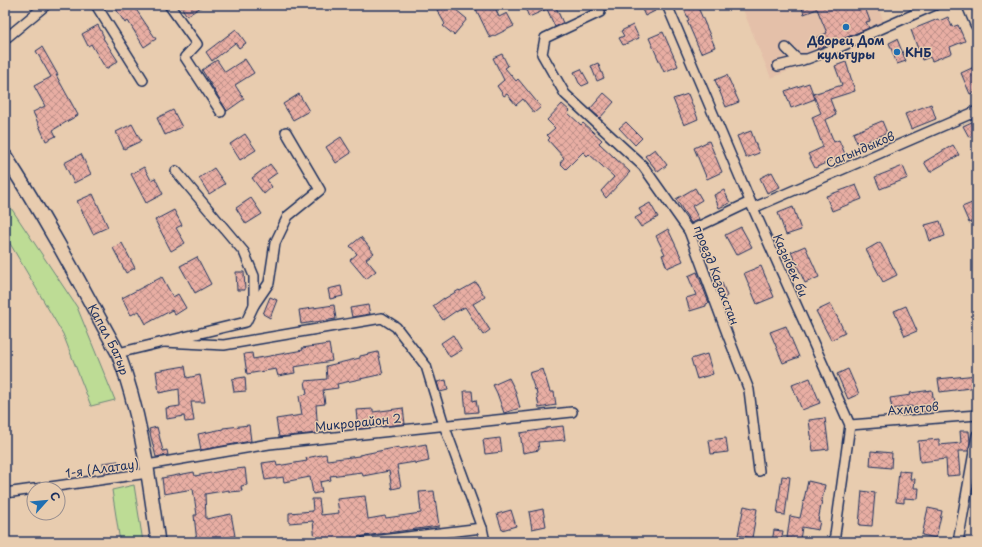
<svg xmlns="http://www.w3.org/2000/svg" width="982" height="547" viewBox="0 0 982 547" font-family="'Playpen Sans',sans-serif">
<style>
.built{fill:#e4c0a9}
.green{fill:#bddc95;stroke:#6c867a}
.building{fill:url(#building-cross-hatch);stroke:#1b2f5e}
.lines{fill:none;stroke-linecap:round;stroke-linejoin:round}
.minor-casing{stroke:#1b2f5e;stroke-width:12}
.secondary-casing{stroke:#1b2f5e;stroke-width:16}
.minor{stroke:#e8ccaf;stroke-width:9}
.secondary{stroke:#e8ccaf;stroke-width:13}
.poi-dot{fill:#1f6fb2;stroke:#e8ccaf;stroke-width:1.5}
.labels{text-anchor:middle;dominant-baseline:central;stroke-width:3;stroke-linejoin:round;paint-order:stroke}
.poi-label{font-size:12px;font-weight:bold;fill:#1b2f5e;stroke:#e8ccaf}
.street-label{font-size:12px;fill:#1b2f5e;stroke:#e8ccaf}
</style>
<defs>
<pattern id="building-cross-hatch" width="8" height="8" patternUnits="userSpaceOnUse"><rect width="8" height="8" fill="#e8aea3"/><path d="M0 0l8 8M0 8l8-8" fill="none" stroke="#bb8e88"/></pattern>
</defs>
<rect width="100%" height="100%" fill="#e8ccaf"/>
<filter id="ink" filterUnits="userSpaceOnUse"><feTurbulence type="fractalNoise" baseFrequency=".025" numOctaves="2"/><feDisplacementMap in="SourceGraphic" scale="8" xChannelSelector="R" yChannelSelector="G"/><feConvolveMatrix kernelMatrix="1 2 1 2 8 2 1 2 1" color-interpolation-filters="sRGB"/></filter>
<g filter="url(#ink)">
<polygon class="built" points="741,5 877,5 888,31 771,78"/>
<g class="green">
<polygon points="5,199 77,307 115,400 91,406 63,334 5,235"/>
<polygon points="134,485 143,542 120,542 112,490"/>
</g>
<g class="building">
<polygon points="123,5 133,5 156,39 144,47 128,21 125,23 116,9"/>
<polygon points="180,5 204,5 187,16"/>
<polygon points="445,5 450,5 467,19 454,35 443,26 445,24 437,10"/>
<polygon points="474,5 494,5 499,17 507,13 514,26 490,38"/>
<polygon points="524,5 555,5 563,23 555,27 547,9 529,17"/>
<polygon points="640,5 652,5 655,11 645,16"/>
<polygon points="682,5 697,5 715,47 701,53 687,21 689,20"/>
<polygon points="801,5 864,5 870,21 866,22 869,28 840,40 817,49 813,39 827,33 817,9 804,14"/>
<polygon points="948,17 952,27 958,25 965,41 950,47 952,53 932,61 930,57 922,60 911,30 938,19 939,21"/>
<polygon points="98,25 104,37 103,38 118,61 106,69 91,44 88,46 82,34"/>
<polygon points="633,25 639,38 623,45 619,38 624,36 621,31"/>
<polygon points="236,29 246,43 239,48 235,43 212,61 206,52"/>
<polygon points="663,32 678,66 664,72 649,38"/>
<polygon points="897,39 906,61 897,64 889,43"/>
<polygon points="42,47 58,75 56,75 78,115 53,130 56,136 46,141 33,112 45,106 34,86 51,77 36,51"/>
<polygon points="502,54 508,66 505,68 516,81 518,79 541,107 534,113 523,99 516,105 507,94 504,96 497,86 504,80 493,58"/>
<polygon points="245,59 254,73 235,85 244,99 227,111 202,70 217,60 225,72"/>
<polygon points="846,62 855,91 830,99 836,115 825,120 834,142 839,140 845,154 815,168 808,154 823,147 812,117 821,113 813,94 842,85 835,66"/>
<polygon points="598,63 604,78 597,81 591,66"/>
<polygon points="974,67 977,74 977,92 970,94 961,73"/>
<polygon points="581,69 589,83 582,86 579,83 574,72"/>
<polygon points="727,75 739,102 726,107 715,80"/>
<polygon points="809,83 815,99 791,108 785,91"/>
<polygon points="604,93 614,102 600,118 590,109"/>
<polygon points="299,94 309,111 293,120 283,104"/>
<polygon points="688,94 698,119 684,125 673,99"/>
<polygon points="562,104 570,111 568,113 581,125 583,123 602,140 599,143 630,172 606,198 601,191 614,177 589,154 587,156 583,152 566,169 560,163 564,158 548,140 550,138 547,135 555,128 547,120"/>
<polygon points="931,104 936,119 911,129 905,114"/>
<polygon points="173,110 182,127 165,135 157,118"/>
<polygon points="882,121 887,133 858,145 853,133"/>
<polygon points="974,121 977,127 977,132 969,137 963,126"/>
<polygon points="626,122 642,138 635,145 619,128"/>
<polygon points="132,124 141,141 124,149 116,132"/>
<polygon points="751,131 759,153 746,158 737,136"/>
<polygon points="245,134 256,150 240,160 230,144"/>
<polygon points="341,137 351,153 336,163 326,147"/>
<polygon points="709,141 722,172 707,179 694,148"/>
<polygon points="953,145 959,155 930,172 924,162"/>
<polygon points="655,149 667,165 658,172 645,156"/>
<polygon points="81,154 91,174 74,183 64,163"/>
<polygon points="270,164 277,173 267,180 272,187 264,194 252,178"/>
<polygon points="903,166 908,178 880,189 875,177"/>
<polygon points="144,167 151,180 155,178 163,194 146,203 131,174"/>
<polygon points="214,168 225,184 209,194 199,178"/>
<polygon points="772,172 780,187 767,193 760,178"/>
<polygon points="856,185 862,199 832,211 826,196"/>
<polygon points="695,188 702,200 692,206 699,219 691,223 676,199"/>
<polygon points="724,190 730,203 719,208 714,195"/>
<polygon points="93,194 108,227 93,234 77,201"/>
<polygon points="251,198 262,214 246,224 236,208"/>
<polygon points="977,201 977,219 969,223 962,207"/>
<polygon points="650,203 658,217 641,227 635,218 642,214 639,209"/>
<polygon points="793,207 801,230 786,235 778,213"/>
<polygon points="174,210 182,225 176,228 185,243 171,251 155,220"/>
<polygon points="940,221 945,236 930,241 925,225"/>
<polygon points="741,227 752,247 736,255 725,235"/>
<polygon points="668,229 683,261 667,268 662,255 665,254 656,236"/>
<polygon points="361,237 374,253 366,259 376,271 366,279 350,260 357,254 350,246"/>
<polygon points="880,242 897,275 883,282 866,250"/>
<polygon points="122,243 135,268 126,273 113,248"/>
<polygon points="805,246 819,277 805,283 791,252"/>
<polygon points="197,257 211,284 195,293 180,266"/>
<polygon points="761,266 774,297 757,304 744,273"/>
<polygon points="236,272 244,272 245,290 237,290"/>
<polygon points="697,272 709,303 706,304 706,306 690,311 686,298 696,295 688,276"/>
<polygon points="162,277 173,297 178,294 186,308 175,315 172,310 146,324 139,311 131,315 122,298"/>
<polygon points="476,282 485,297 473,304 490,330 483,335 465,307 456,312 456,311 443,320 433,306 444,298 444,299 459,290 460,291"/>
<polygon points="722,283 727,296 721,299 716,285"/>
<polygon points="341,286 343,296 330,299 328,289"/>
<polygon points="270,297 277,300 270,318 263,314"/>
<polygon points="831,304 845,333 831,340 816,311"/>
<polygon points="334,305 336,319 301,324 299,310"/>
<polygon points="368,305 370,314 352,317 350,308"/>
<polygon points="906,306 917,331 905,336 894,311"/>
<polygon points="786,326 799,357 783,363 770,332"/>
<polygon points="453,335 462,350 450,357 441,343"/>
<polygon points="329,344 332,361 294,367 295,373 278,376 276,369 247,374 244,354 252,353 253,359 303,350 302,348"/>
<polygon points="378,352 383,374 337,384 338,388 323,390 325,404 316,405 318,433 279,437 276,419 302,415 299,396 307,394 305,381 327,379 326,366 360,358 360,356"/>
<polygon points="707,354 713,374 697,379 691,359"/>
<polygon points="185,366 187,378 200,375 205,402 191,402 194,421 185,422 184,416 167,419 166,408 180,406 179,389 159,393 156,371"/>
<polygon points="543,369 550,392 554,392 556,405 539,408 536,389 535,390 529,373"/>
<polygon points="848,369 859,394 848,399 837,374"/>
<polygon points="977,375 977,387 940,392 938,379"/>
<polygon points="245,377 246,391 234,392 232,379"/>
<polygon points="509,378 515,390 520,408 504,413 497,393 493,385"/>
<polygon points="810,378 820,403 802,410 792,385"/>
<polygon points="446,380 448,390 440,392 437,382"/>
<polygon points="932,390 935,410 913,413 912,406 892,409 890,398 911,395 910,393"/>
<polygon points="464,391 472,391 473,401 476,400 478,412 466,413"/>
<polygon points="403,408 405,424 358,429 356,410 373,409 373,412"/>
<polygon points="825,418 829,449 813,451 809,420"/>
<polygon points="249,425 251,441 201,450 198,434 223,429 223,428"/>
<polygon points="563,426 565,440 538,442 539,450 523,453 520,433 546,429 546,428"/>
<polygon points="157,427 163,451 167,450 168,455 156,457 149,429"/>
<polygon points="960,431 969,431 970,442 968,451 958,451 960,475 947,476 946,459 920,462 918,441 939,439 939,445 961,443"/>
<polygon points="500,438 502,452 485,454 483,440"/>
<polygon points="726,438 728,452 711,454 709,440"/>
<polygon points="426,444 429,461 415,464 415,462 397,465 401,487 392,489 389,471 363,476 362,472 330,476 331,480 320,482 322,492 313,494 310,477 284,482 283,477 265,480 262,463 276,461 277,466 307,461 306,458 326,454 327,460 359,456 359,455 399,447 399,449"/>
<polygon points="871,451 892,453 891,468 870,466"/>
<polygon points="118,461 119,471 105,473 103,463"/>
<polygon points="245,468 247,485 241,486 242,491 229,492 229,490 205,494 206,519 231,514 235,536 219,539 219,542 197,542 194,515 197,515 193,489 164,494 162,478 194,472 195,476 227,470"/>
<polygon points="899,471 911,472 910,479 915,479 914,488 919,488 918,499 904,498 904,503 896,502"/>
<polygon points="782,476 790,477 785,515 777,514"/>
<polygon points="808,481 825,485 818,521 820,521 818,530 802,527 800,540 787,538 790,516 800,518"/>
<polygon points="434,491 439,526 364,536 358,537 358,539 315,541 313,521 289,523 289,513 313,511 312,499 319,499 321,515 339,513 337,499 365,496 368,519 385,516 386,518 421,513 419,492"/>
<polygon points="862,491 875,493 872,526 859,525"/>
<polygon points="744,506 757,509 752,538 738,535"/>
<polygon points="928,508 942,511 936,538 922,535"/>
<polygon points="543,509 546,526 532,529 529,512"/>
<polygon points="511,510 516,526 502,530 497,514"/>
<polygon points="774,530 783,531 781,542 772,542"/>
</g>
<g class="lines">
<defs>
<g id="minor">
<polyline points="96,5 143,80"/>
<polyline points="169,5 197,44 185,57 221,112"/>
<polyline points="599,5 600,12 545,38 542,54 565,94 643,166 689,231 728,336 749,390 759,471"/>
<polyline points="667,5 753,208 850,425 834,542"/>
<polyline points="5,39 46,5"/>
<polyline points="786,48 795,57 799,59 807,59 842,46 935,5"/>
<polyline points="778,66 803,60"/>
<polyline points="753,208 977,111"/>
<polyline points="689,231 750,202"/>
<polyline points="254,305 269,283 275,243 288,216 320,190 286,132"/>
<polyline points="164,342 224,345 382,318 396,327 426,366 444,425 482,528 485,542"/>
<polyline points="118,353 246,322 254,305 254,276 244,252 176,171"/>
<polyline points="850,425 977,415"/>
<polyline points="147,465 269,444 572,412"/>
<polyline points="36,489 148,473"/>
<polyline points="5,493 34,489"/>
<polyline points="365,542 482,528"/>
<polyline points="958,542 977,435"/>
</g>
<g id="secondary">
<polyline points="969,5 977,24"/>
<path id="s1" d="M5,156c42,64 77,131 113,197 23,61 31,126 40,189"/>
</g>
</defs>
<use href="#minor" class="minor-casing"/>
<use href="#secondary" class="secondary-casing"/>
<use href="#minor" class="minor"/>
<use href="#secondary" class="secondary"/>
</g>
</g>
<g class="poi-dot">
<circle cx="846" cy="27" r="4"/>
<circle cx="897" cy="52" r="4"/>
</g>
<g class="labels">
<g class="poi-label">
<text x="846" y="40">Дворец Дом<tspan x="846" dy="14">культуры</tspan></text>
<text x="905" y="52" text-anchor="start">КНБ</text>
</g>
<g class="street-label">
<text transform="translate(860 149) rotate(-23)">Сагындыков</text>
<text transform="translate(791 265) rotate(66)">Казыбек би</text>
<text transform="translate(717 275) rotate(69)">проезд Казахстан</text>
<text stroke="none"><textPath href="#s1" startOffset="211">Капал Батыр</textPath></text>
<text transform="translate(913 408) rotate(-5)">Ахметов</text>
<text transform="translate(358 422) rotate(-6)">Микрорайон 2</text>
<text transform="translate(102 468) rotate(-8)">1-я (Алатау)</text>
</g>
</g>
<rect width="982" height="547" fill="none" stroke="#e8ccaf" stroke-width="20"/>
<rect x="10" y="10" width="962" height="527" fill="none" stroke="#1b2f5e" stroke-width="1.5" filter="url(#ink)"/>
<g transform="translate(46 501) rotate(63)"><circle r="19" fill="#e8ccaf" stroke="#968d8f"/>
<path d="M0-3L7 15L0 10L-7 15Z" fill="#1f6fb2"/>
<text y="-6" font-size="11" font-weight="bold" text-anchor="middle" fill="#1b2f5e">С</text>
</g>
</svg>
